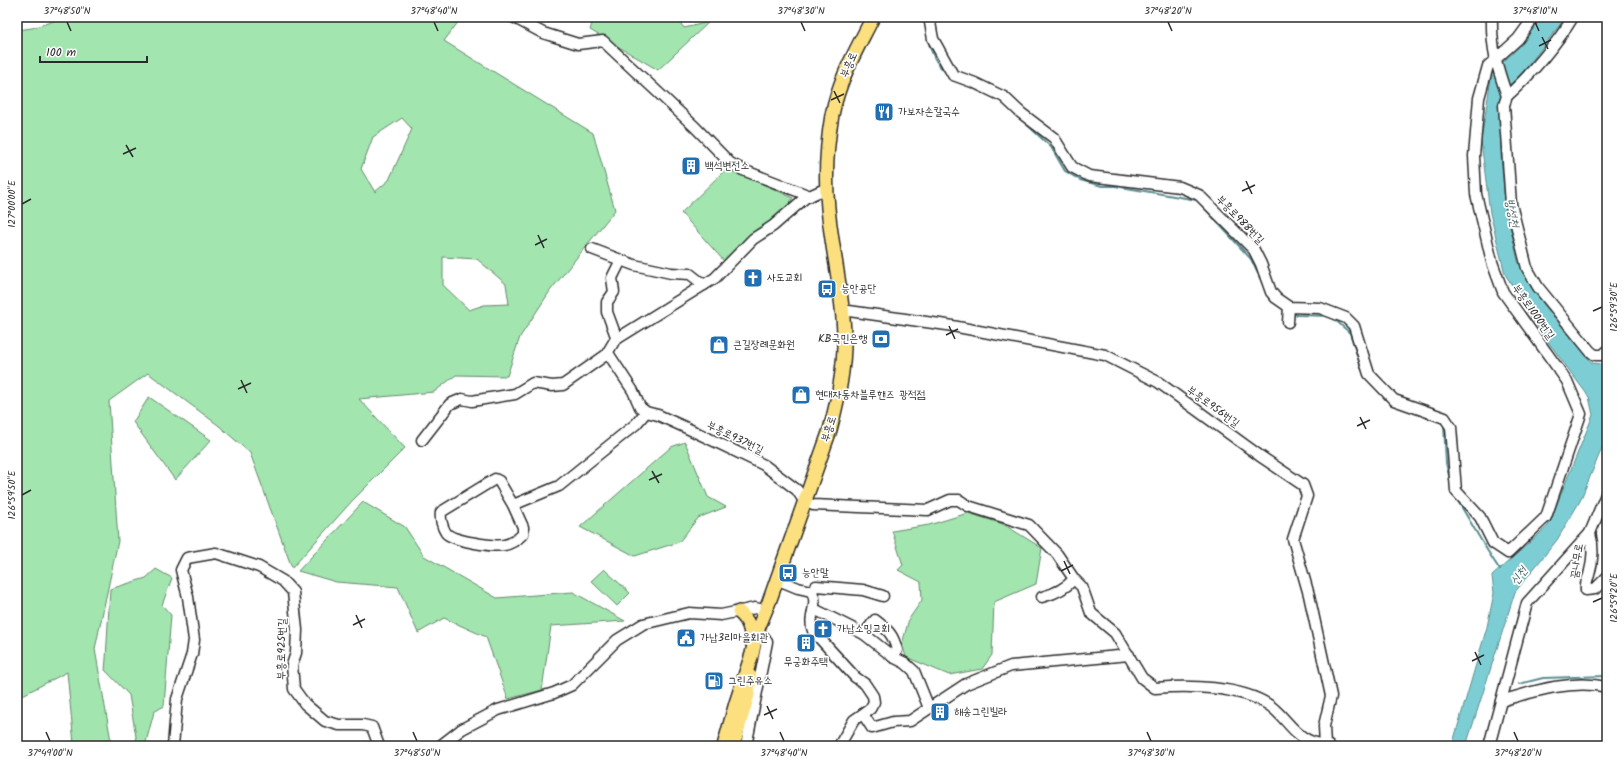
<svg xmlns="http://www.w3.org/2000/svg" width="1624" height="763" viewBox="0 0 1624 763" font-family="Kalam,'Poor Story',sans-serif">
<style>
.green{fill:#a2e5af;stroke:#66886d;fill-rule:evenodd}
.water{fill:#7dced4;stroke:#5c8d90}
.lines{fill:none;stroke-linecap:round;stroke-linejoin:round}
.stream{stroke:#5c8d90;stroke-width:2}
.minor-casing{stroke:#2b2b2b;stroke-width:13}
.major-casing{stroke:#2b2b2b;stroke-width:16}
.minor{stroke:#fff;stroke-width:10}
.major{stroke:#fce080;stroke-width:13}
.ticks{fill:none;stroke:#2b2b2b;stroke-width:1.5}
.labels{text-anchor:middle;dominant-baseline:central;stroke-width:3.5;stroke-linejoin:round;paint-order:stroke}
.street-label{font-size:11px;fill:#2b2b2b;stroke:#fff}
.poi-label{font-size:11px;fill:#2b2b2b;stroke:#fff;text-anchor:start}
.water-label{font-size:12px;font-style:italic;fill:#445c5e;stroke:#fff}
.neatline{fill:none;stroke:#2b2b2b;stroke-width:1.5}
.ticks-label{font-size:10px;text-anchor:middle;fill:#2b2b2b}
</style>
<rect width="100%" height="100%" fill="#fff"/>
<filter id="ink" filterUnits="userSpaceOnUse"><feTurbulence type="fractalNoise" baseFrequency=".025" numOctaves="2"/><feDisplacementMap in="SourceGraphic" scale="8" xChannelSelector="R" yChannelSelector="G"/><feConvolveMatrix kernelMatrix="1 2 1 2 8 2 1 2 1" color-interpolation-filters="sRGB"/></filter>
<g filter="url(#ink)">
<g class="green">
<path d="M66,17h396l-18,24 149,92 22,77 -65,81 -30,46 -13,39 -51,-1 -22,17 -75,7 46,49 -53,53 -60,67 -42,-115 -32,-28 -70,-52 -39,28 9,140 -23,108 16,92 -37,3 -7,-72 -50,26v-668l15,-2zM402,118l10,11 -23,51 -14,12 -14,-23 12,-32zM443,257l34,2 29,25 3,20 -25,1 -15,5 -26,-25z"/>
<polygon points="594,17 676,17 684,28 709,22 658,70 590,30"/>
<polygon points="728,167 793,198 784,211 724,261 681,213"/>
<polygon points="149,397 211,440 175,480 133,422"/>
<polygon points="685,442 708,497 726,507 698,518 679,542 635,556 580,527 671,447"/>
<polygon points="363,502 405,527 424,556 497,598 573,592 625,621 551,626 542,690 508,699 486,637 444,618 418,633 398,587 336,582 298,571"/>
<polygon points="968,513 1003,524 1042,548 1036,584 994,602 992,655 982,669 949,675 906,657 902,644 909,619 922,600 921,582 898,570 903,565 892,531 929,525"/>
<polygon points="156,569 172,578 162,605 171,615 164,706 154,712 145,746 137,743 129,695 105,670 106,659 110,589 146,578"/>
<polygon points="604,569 630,593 617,606 591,581"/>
</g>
<polygon class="water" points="1541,17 1566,17 1524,71 1500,98 1501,156 1505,203 1518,261 1544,305 1592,363 1607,365 1607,436 1580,501 1557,540 1515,592 1466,746 1452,746 1487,627 1494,593 1492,576 1548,526 1593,415 1589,397 1543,335 1505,274 1490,213 1481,141 1492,72 1518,48"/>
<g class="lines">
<g class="stream">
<path d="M926,28c2,16 8,36 22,46"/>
<polyline points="967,85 983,93"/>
<polyline points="1009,108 1051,147 1065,171 1080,180 1102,186 1115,186 1197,200 1251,259 1268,295"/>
<polyline points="1292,313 1297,315 1329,316"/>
<polyline points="1333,318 1350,333 1361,368 1364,373"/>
<polyline points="1438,420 1444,425 1446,463 1450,480"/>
<path d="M1456,498c15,24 28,49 44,72"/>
<polyline points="1519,684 1543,678 1607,676"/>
</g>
<defs>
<g id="minor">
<polyline points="513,17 543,33 578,44 603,41 695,127 730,163 743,170 810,196"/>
<polyline points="929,17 933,39 953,75 975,83 1004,97 1021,113 1054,138 1072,167 1089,176 1180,187 1199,195 1254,250 1261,264 1271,292 1276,298 1289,307 1320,308 1346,318 1354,326 1369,374 1394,400 1445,418 1451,427 1456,491 1480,517 1493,543 1508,553 1546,517 1581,414 1567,381 1503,292 1492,262 1476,194 1474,156 1479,98 1488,66 1518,39 1534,17"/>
<path d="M1492,17c-1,31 5,50 15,79l-3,9 7,99 16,64 11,19 52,64 5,4h8l4,-4"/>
<path d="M1507,96c21,-18 52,-55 66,-79"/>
<polyline points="592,249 634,265 671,273 690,274 704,285"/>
<polyline points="842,310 947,325 1105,355 1158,382 1260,456 1303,485 1307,496 1293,539 1309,595 1331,696 1324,726 1325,746"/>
<polyline points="1288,322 1289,307"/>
<polyline points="617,339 607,312 607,302 614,292 612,278 621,260"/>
<path d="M608,353l25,38 7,16 6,5 12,3 33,15 73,35 33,25 7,11 9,4 115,5 22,-10h9l9,6 61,19 28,29 17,25 8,8 9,26 24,20 27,45 13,10c34,-3 85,-2 114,17 15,10 23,28 39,35 6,4 14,3 21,6"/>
<polyline points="422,440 450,404 462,399 472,401 515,394 533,383 552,386 563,385 606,355 615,340 715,278 753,239 773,226 805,198 827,188"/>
<path d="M513,505l10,22v7c-5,5 -12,10 -19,11 -10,2 -51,-4 -58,-12 -4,-6 -6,-15 -5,-21l54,-33 4,2 14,24 46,-19 77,-62 10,-12"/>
<path d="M1590,533c4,14 3,28 -1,42 -2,6 -4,8 -3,15l9,-1 12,-12"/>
<path d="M776,579l22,9 13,3c9,12 -4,26 2,40l42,46 10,7 8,12 1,6 -4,7 -16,11 -15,26"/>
<polyline points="811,591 816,586 863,590 883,596"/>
<path d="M1042,597c12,-3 24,-9 32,-18"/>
<polyline points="814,609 864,634 893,657 905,663 914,671 929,708"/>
<path d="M864,634l11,-14c13,10 18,14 22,30l-4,7"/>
<path d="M1501,701c33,-10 71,-22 106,-14"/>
<polyline points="863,714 872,728 893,722 910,721 966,684 1011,666 1129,655"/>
<polyline points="173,746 177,699 192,654 194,640 188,597 181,570 187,558 216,553 259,567 283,581 293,592 297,630 296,653 292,665 294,689 305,704 325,721 339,725 363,725 372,727 379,746"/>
<polyline points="440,746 462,729 498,710 554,693 572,685 617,640 643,624 689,613 721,615 755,608 764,610"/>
<polyline points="746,746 767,642 765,638 757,631"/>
<polyline points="1489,746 1527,603 1590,533 1607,492"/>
</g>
<g id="major">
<path d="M739,612c10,8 12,18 13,30"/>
<path d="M724,746l12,-43 16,-49 5,-23 12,-29 61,-172c8,-31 15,-63 14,-95 -1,-43 -12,-84 -16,-127 -3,-30 -1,-64 4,-93 7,-36 25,-66 41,-98"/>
<polyline points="733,746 748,695 750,676"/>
</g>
</defs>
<use href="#minor" class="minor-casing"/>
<use href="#major" class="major-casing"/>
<use href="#minor" class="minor"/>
<use href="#major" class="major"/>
</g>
</g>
<path class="ticks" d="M67,22l4,9M434,22l4,9M801,22l4,9M1168,22l4,9M1535,22l4,9M1542,37l6,12M1539,46l12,-6M834,91l6,12M831,100l13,-6M126,145l7,12M123,154l13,-6M1246,181l6,13M1242,191l13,-6M22,204l9,-5M538,235l6,13M535,245l12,-6M1593,311l9,-4M949,326l6,13M946,335l12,-6M241,380l6,13M238,389l13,-6M1360,417l6,12M1357,426l13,-6M652,471l7,12M649,480l13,-6M22,495l9,-5M1064,561l6,13M1061,571l12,-6M1593,602l9,-4M356,615l6,13M353,625l12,-6M1475,652l6,13M1472,661l12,-6M767,706l6,13M764,715l13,-6M46,732l4,9M413,732l4,9M780,732l4,9M1147,732l4,9M1514,732l4,9"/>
<defs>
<symbol id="restaurant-square" viewBox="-11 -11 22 22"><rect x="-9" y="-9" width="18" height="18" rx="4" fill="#1f6fb2" stroke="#fff"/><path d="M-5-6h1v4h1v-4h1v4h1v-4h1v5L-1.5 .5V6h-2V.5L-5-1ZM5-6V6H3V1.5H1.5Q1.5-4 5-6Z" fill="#fff"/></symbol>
<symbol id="building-square" viewBox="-11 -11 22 22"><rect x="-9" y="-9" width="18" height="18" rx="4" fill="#1f6fb2" stroke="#fff"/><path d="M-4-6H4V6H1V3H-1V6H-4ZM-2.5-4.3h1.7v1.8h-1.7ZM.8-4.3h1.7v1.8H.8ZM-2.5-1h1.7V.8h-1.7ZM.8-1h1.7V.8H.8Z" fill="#fff"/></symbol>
<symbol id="church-square" viewBox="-11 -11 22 22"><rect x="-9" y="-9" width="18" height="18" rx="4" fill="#1f6fb2" stroke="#fff"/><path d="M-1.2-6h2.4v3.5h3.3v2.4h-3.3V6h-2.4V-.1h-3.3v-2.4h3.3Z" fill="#fff"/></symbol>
<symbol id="bus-square" viewBox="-11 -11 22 22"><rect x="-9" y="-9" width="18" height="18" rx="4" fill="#1f6fb2" stroke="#fff"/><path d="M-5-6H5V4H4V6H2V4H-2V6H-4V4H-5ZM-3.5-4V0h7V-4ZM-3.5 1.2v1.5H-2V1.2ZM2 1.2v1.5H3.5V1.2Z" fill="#fff"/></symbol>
<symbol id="bank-square" viewBox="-11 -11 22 22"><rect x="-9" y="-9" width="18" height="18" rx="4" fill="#1f6fb2" stroke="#fff"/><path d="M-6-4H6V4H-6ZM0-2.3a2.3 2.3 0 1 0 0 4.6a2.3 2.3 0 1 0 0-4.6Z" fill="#fff"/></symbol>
<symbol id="shop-square" viewBox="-11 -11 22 22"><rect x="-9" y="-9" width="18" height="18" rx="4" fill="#1f6fb2" stroke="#fff"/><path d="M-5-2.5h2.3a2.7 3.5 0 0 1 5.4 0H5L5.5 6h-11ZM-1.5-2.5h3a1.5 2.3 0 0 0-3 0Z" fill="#fff"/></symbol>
<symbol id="civic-square" viewBox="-11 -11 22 22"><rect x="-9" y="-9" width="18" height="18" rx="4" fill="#1f6fb2" stroke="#fff"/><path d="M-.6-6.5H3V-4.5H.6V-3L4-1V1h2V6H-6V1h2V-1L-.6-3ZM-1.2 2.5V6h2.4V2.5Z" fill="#fff"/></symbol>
<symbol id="fuel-square" viewBox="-11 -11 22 22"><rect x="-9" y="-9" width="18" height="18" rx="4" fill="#1f6fb2" stroke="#fff"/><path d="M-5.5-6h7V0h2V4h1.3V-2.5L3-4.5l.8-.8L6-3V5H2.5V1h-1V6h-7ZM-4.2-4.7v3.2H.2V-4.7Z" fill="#fff"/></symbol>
</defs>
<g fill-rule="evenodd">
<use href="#restaurant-square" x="873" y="101" width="22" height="22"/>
<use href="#building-square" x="680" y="155" width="22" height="22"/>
<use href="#church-square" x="742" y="267" width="22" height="22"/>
<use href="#bus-square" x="816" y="278" width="22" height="22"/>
<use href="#bank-square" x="870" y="328" width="22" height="22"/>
<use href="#shop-square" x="708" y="334" width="22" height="22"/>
<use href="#shop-square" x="790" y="384" width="22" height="22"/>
<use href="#bus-square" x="777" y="562" width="22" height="22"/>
<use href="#church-square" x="812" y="618" width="22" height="22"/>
<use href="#civic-square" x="675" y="627" width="22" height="22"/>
<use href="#building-square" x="795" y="632" width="22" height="22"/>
<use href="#fuel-square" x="703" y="670" width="22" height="22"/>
<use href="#building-square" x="929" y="701" width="22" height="22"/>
</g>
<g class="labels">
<g class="street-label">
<text transform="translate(849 65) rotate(-66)">부흥로</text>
<text transform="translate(1240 220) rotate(46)">부흥로988번길</text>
<text transform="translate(1533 312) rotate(55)">부흥로1000번길</text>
<text transform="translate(1213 407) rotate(36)">부흥로956번길</text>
<text transform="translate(829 429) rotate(-72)">부흥로</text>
<text transform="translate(735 438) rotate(26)">부흥로937번길</text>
<text transform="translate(1577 561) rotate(-81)">꿈나무로</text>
<text transform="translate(282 649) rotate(-89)">부흥로925번길</text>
</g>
<g class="poi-label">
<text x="898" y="112">가보자손칼국수</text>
<text x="705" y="166">백석변전소</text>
<text x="767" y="278">사도교회</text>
<text x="841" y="289">능안공단</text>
<text x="867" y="339" text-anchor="end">KB국민은행</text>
<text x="733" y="345">큰길장례문화원</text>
<text x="815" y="395">현대자동차블루핸즈 광적점</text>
<text x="802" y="573">능안말</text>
<text x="837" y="629">가납소밍교회</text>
<text x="700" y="638">가납3리마을회관</text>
<text x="806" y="662" text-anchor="middle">무궁화주택</text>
<text x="728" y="681">그린주유소</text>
<text x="954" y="712">해송그린빌라</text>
</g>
<g class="water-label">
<text transform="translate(1512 213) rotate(79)">방성천</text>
<text transform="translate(1519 576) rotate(-53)">신천</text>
</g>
</g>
<rect width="1624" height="763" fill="none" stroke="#fff" stroke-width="44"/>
<path d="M40 56v6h107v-6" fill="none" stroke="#2b2b2b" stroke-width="2"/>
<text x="46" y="56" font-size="12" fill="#2b2b2b" stroke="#ffffff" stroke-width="3" paint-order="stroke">100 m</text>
<rect x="22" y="22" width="1580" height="719" class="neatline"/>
<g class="ticks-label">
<text x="67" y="14">37°48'50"N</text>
<text x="434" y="14">37°48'40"N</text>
<text x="801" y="14">37°48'30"N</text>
<text x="1168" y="14">37°48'20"N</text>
<text x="1535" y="14">37°48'10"N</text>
<text transform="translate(11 204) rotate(-90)" y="4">127°00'00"E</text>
<text transform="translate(1613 307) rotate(-90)" y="4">126°59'30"E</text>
<text transform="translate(11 495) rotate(-90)" y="4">126°59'50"E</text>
<text transform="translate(1613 598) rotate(-90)" y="4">126°59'20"E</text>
<text x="50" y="756">37°49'00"N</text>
<text x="417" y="756">37°48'50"N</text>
<text x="784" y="756">37°48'40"N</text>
<text x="1151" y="756">37°48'30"N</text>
<text x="1518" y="756">37°48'20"N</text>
</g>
</svg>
